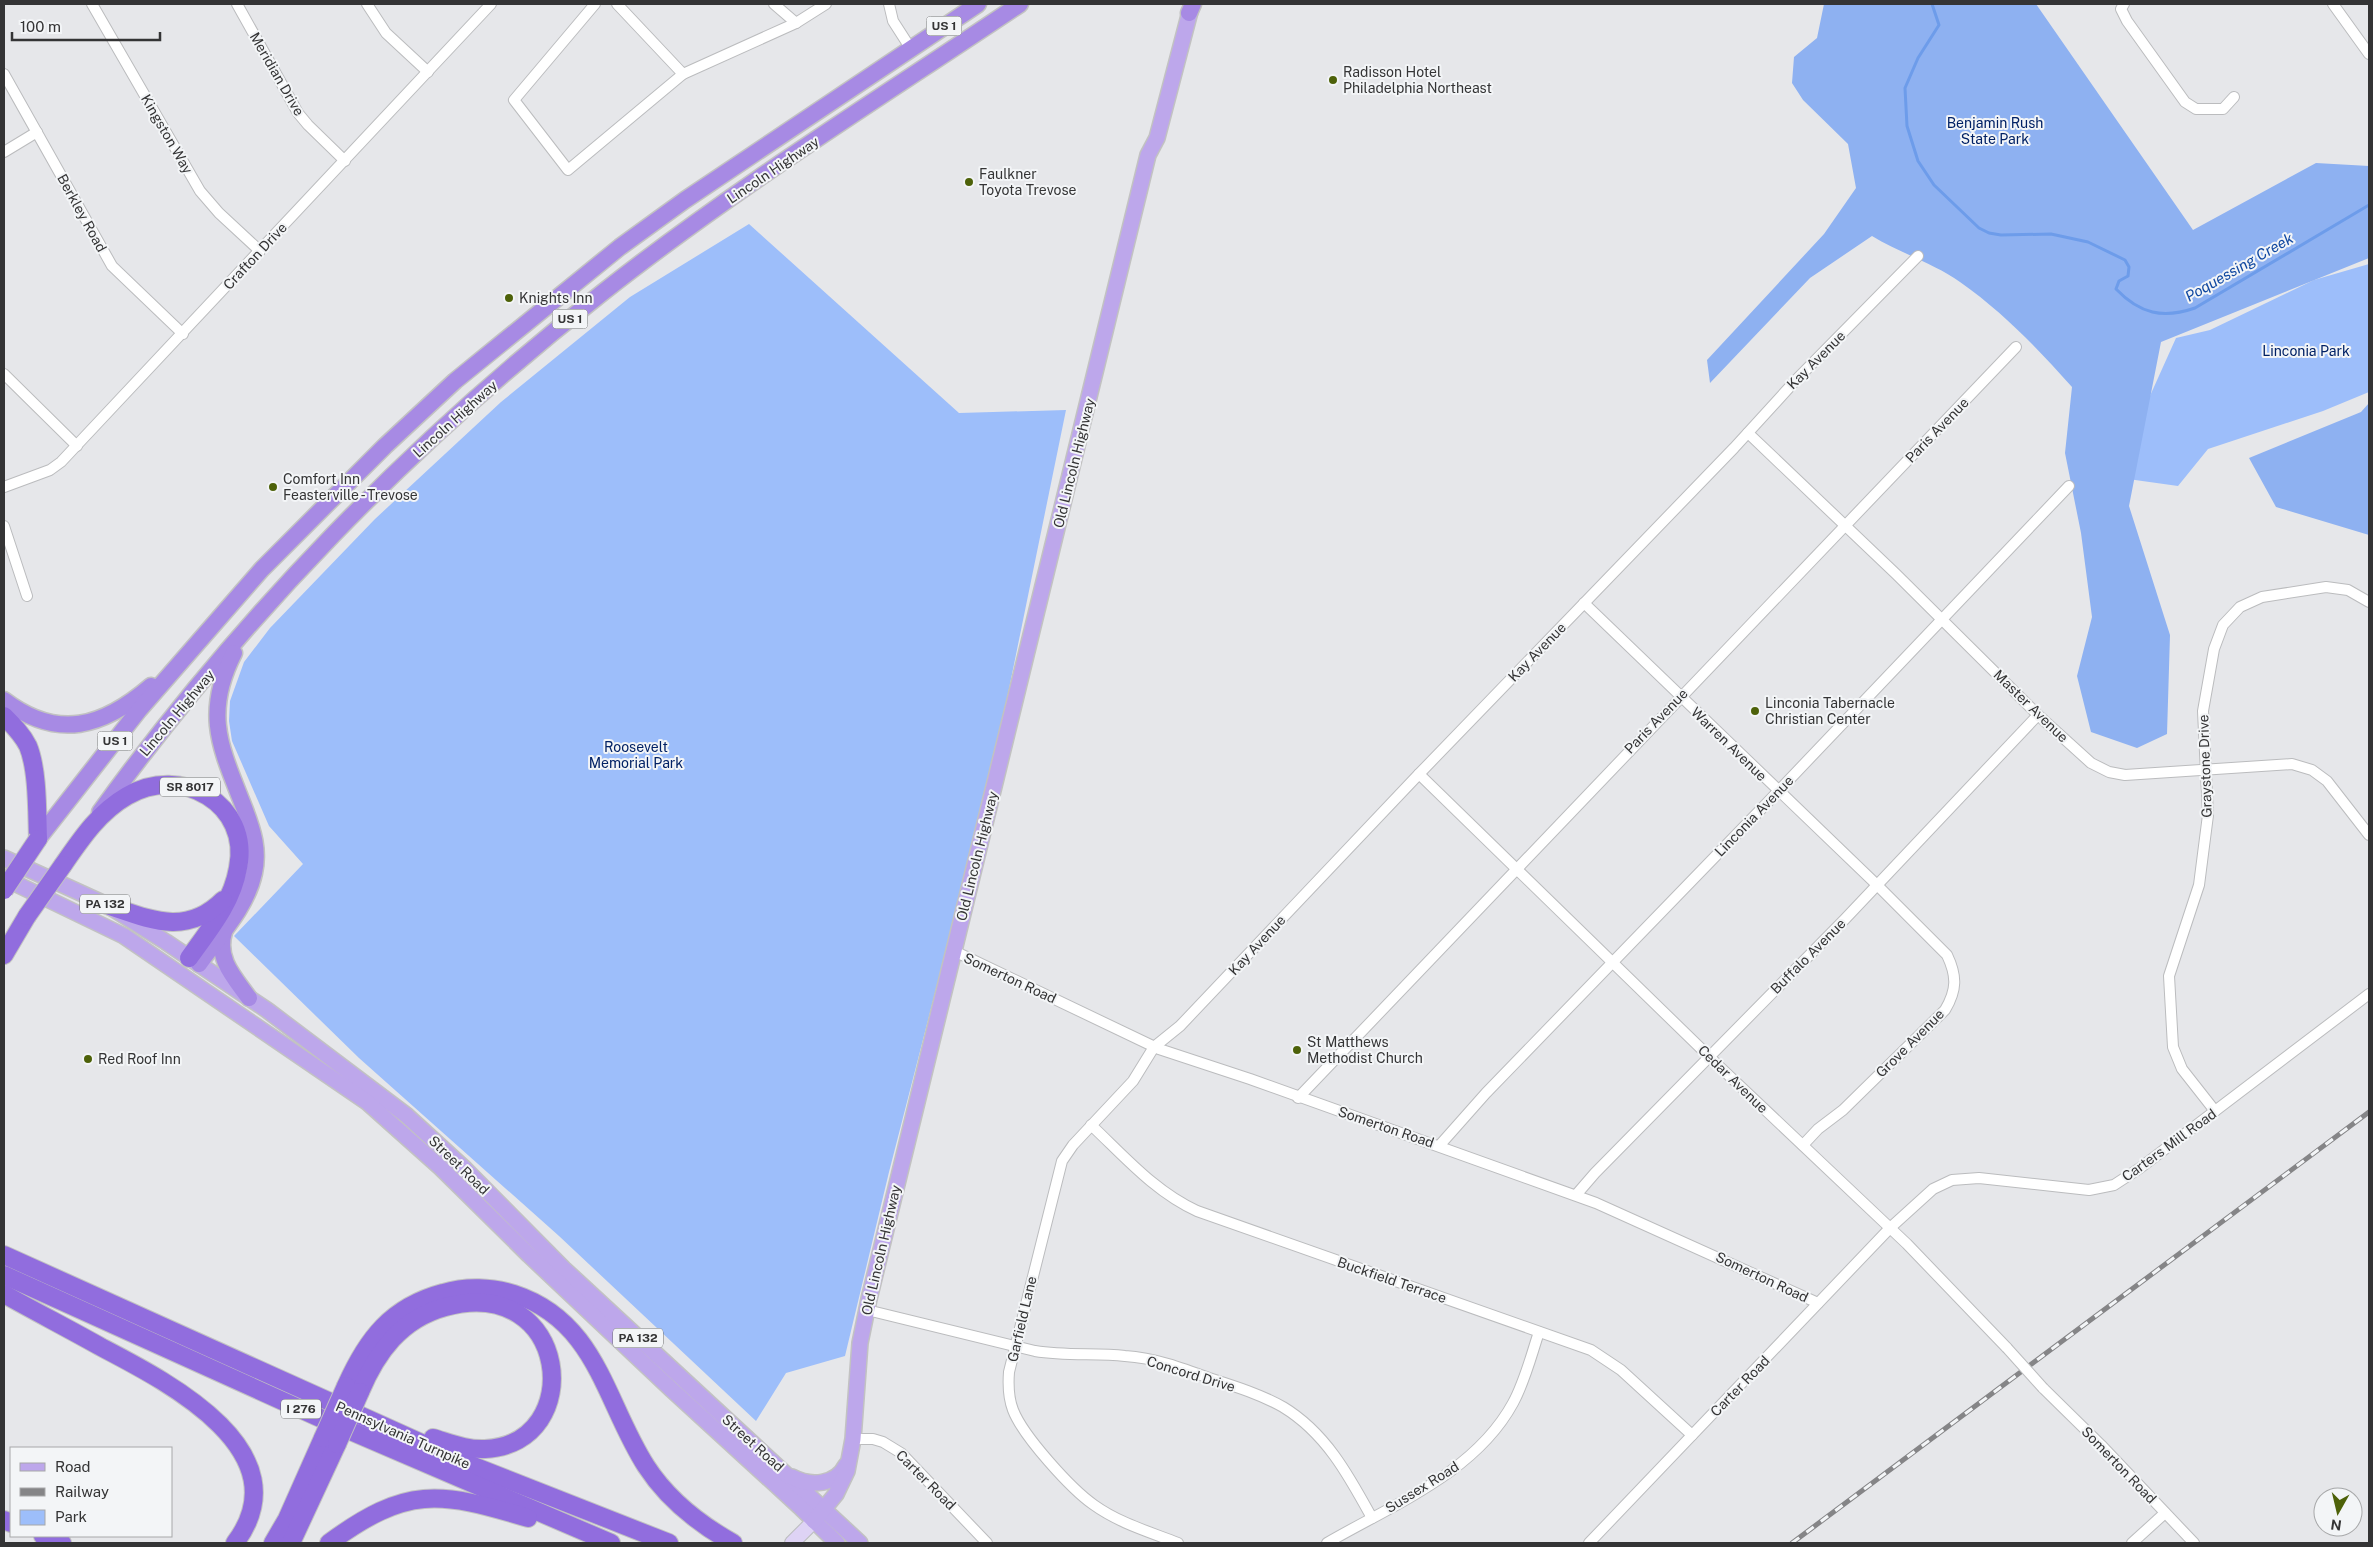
<svg xmlns="http://www.w3.org/2000/svg" width="2373" height="1547" viewBox="0 0 2373 1547" font-family="'Public Sans',sans-serif">
<style>
.green{fill:#9dbefa}
.forest{fill:#8eb1f1}
.lines{fill:none;stroke-linecap:round;stroke-linejoin:round}
.stream{stroke:#6d9cea;stroke-width:3}
.minor-casing{stroke:#bbbcbe;stroke-width:12}
.secondary-casing{stroke:#bbbcbe;stroke-width:16}
.primary-casing{stroke:#c2c2c2;stroke-width:18}
.trunk-casing{stroke:#c2c2c2;stroke-width:19}
.motorway-casing{stroke:#c2c2c2;stroke-width:20}
.minor{stroke:#fff;stroke-width:10}
.secondary{stroke:#ded3f5;stroke-width:14}
.primary{stroke:#bda7eb;stroke-width:15}
.trunk{stroke:#a78ae4;stroke-width:16}
.motorway{stroke:#916dde;stroke-width:18}
.rail-casing{stroke:#858587;stroke-width:5}
.rail{stroke:#f3f5f7;stroke-width:3;stroke-dasharray:9;stroke-linecap:butt}
.minor-bridge-casing{stroke:#bbbcbe;stroke-width:12;stroke-linecap:butt}
.motorway-bridge-casing{stroke:#c2c2c2;stroke-width:20;stroke-linecap:butt}
.minor-bridge{stroke:#fff;stroke-width:10}
.motorway-bridge{stroke:#916dde;stroke-width:18}
.poi-dot{fill:#4d6109;stroke:#f3f5f7;stroke-width:2}
.labels{text-anchor:middle;dominant-baseline:central;stroke-width:4;stroke-linejoin:round;paint-order:stroke}
.shield{fill:#f3f5f7;stroke:#6d6e6f;stroke-width:1}
.shield-label{font-size:12px;font-weight:bold;fill:#343435}
.poi-label{font-size:14px;fill:#343435;stroke:#f3f5f7;text-anchor:start}
.street-label{font-size:14px;fill:#343435;stroke:#f3f5f7}
.park-label{font-size:14px;fill:#012165;stroke:#f3f5f7}
.water-label{font-size:15px;font-style:italic;fill:#1048a1;stroke:#f3f5f7}
</style>
<rect width="100%" height="100%" fill="#e6e7ea"/>
<g class="green">
<polygon points="749,224 959,413 1066,410 993,767 889,1172 845,1356 786,1373 756,1421 559,1236 359,1058 234,936 303,864 269,826 232,741 229,721 230,701 244,662 270,628 375,519 501,402 630,297"/>
<polygon points="2369,264 2369,392 2323,411 2208,449 2178,486 2128,479 2149,398 2176,338 2210,330 2314,280"/>
</g>
<g class="forest">
<path d="M1824,4h212l157,226 123,-67 53,3v92l-208,84 -32,164 41,129 -3,99 -30,14 -46,-16 -14,-56 15,-59 -11,-84 -16,-80 7,-66c-35,-39 -68,-74 -112,-105 -25,-18 -60,-29 -88,-46l-62,42 -100,105 -3,-23 117,-126 32,-46 -8,-44 -45,-44 -11,-17 2,-26 23,-19z"/>
<polygon points="2369,403 2369,535 2276,507 2249,458 2361,412"/>
</g>
<g class="lines">
<path class="stream" d="M1932,4l7,21 -21,33 -13,30 2,38 11,35 16,24 45,43 10,5 12,2 50,-1 37,8 37,18 4,7 -1,9 -9,5 -3,8c24,25 47,30 79,19l174,-103"/>
<defs>
<g id="minor">
<polyline points="92,4 200,191 219,213 260,251"/>
<polyline points="237,4 298,113 308,125 345,161"/>
<polyline points="367,4 386,33 428,72"/>
<polyline points="595,4 514,100 568,170 683,74"/>
<polyline points="617,4 683,74 796,23 826,4"/>
<polyline points="774,4 796,23"/>
<polyline points="889,4 893,21 911,49"/>
<polyline points="2124,4 2121,9 2127,21 2185,102 2196,109 2223,109 2234,97"/>
<polyline points="2333,4 2369,54"/>
<polyline points="4,74 112,266 183,334"/>
<polyline points="4,152 37,132"/>
<polyline points="4,374 77,446"/>
<polyline points="1748,433 1896,574 2038,715 2091,763 2109,772 2125,775 2292,764 2312,770 2327,781 2369,835"/>
<polyline points="4,487 50,470 61,462 491,4"/>
<polyline points="4,526 27,596"/>
<path d="M1584,603l292,281 71,71c10,21 10,35 -2,55l-102,100 -25,19 -15,16"/>
<polyline points="1419,774 1722,1069 1907,1244 2007,1348"/>
<polyline points="954,951 1159,1049 1250,1079 1596,1203 1818,1303"/>
<polyline points="1298,1098 2016,347"/>
<polyline points="2215,1111 2182,1069 2173,1047 2169,976 2199,885 2208,815 2203,711 2214,649 2223,625 2240,607 2262,597 2326,587 2348,590 2369,602"/>
<path d="M1091,1125c33,31 64,67 106,86l394,139 30,20 71,65"/>
<polyline points="1439,1146 1486,1093 1767,803 2069,486"/>
<polyline points="1576,1195 1595,1173 1845,919 2038,715"/>
<path d="M867,1310l168,41c30,5 60,2 90,5 30,2 57,12 84,22 25,8 51,16 74,29 43,26 66,69 89,111"/>
<polyline points="2043,1388 2101,1445 2194,1543"/>
<polyline points="853,1439 873,1439 883,1442 901,1453 987,1543"/>
<path d="M1178,1543c-28,-11 -59,-20 -84,-38 -23,-16 -71,-69 -81,-95 -5,-13 -5,-25 -4,-38l53,-211 11,-16 60,-64 21,-34 26,-21 239,-252 315,-326 62,-68 122,-124"/>
<path d="M1327,1543c65,-38 148,-70 186,-140 12,-22 18,-47 26,-71"/>
<polyline points="1589,1543 1890,1228 1933,1189 1952,1180 1979,1178 2089,1190 2114,1185 2140,1168 2369,994"/>
<polyline points="2132,1543 2165,1513"/>
</g>
<polyline id="secondary" points="792,1543 814,1521"/>
<g id="primary">
<polyline points="4,858 107,905 166,942 267,1010 406,1115 465,1169 564,1269 860,1543"/>
<polyline points="4,878 124,936 367,1102 441,1168 529,1255 671,1389 799,1506 837,1543"/>
<path d="M792,1477c19,10 44,8 54,-12"/>
<polyline points="814,1521 836,1494 847,1471 853,1439 860,1343 869,1299 1148,155 1157,138 1192,4"/>
</g>
<g id="trunk">
<polyline points="1189,13 1193,4"/>
<path d="M4,700c54,41 99,27 147,-14"/>
<path d="M100,812c141,-195 313,-371 502,-519 133,-105 278,-195 418,-289"/>
<polyline points="38,839 139,710 262,569 385,446 455,381 620,247 685,200 978,4"/>
<path d="M224,932c-8,27 10,45 25,66"/>
<path d="M199,964c20,-28 48,-57 55,-91 5,-23 -1,-42 -9,-63 -23,-60 -43,-94 -11,-157"/>
</g>
<g id="motorway">
<path d="M4,716c9,9 18,18 24,30 10,24 9,67 10,93"/>
<path d="M63,865c18,-26 36,-53 64,-69 54,-32 124,8 111,72 -6,35 -29,62 -49,90"/>
<path d="M107,905c42,14 79,32 116,-5"/>
<polyline points="4,955 27,916"/>
<polyline points="4,1255 468,1464 669,1543"/>
<polyline points="4,1275 318,1417 611,1543"/>
<path d="M4,1294c32,18 65,35 97,53 65,34 203,104 134,196"/>
<path d="M346,1386c21,-47 45,-79 97,-93 23,-7 49,-6 71,1 83,27 91,108 132,172 22,34 53,58 87,77"/>
<path d="M360,1392c17,-40 41,-73 85,-85 125,-34 143,137 40,142 -18,1 -35,-6 -52,-11"/>
<polyline points="4,1520 11,1523"/>
<polyline points="43,1536 62,1543"/>
<polyline points="273,1543 287,1519 323,1438"/>
<polyline points="291,1543 337,1444"/>
<path d="M329,1543c78,-57 109,-52 199,-25"/>
</g>
</defs>
<use href="#minor" class="minor-casing"/>
<use href="#secondary" class="secondary-casing"/>
<use href="#primary" class="primary-casing"/>
<use href="#trunk" class="trunk-casing"/>
<use href="#motorway" class="motorway-casing"/>
<use href="#minor" class="minor"/>
<use href="#secondary" class="secondary"/>
<use href="#primary" class="primary"/>
<use href="#trunk" class="trunk"/>
<use href="#motorway" class="motorway"/>
<defs>
<polyline id="rail" points="1792,1543 2369,1112"/>
</defs>
<use href="#rail" class="rail-casing"/>
<use href="#rail" class="rail"/>
<defs>
<polyline id="minor-bridge" points="2007,1348 2043,1388"/>
<g id="motorway-bridge">
<polyline points="4,890 38,839"/>
<polyline points="27,916 63,865"/>
<polyline points="323,1438 346,1386"/>
<polyline points="337,1444 360,1392"/>
</g>
</defs>
<use href="#minor-bridge" class="minor-bridge-casing"/>
<use href="#motorway-bridge" class="motorway-bridge-casing"/>
<use href="#minor-bridge" class="minor-bridge"/>
<use href="#motorway-bridge" class="motorway-bridge"/>
</g>
<g class="poi-dot">
<circle cx="1333" cy="80" r="5"/>
<circle cx="969" cy="182" r="5"/>
<circle cx="509" cy="298" r="5"/>
<circle cx="273" cy="487" r="5"/>
<circle cx="1755" cy="711" r="5"/>
<circle cx="1297" cy="1050" r="5"/>
<circle cx="88" cy="1059" r="5"/>
</g>
<g class="labels">
<g class="shield">
<rect x="926.5" y="16.5" width="35" height="19" rx="4"/>
<rect x="552.5" y="309.5" width="35" height="19" rx="4"/>
<rect x="97.5" y="731.5" width="35" height="19" rx="4"/>
<rect x="160" y="777.5" width="60" height="19" rx="4"/>
<rect x="80" y="894.5" width="50" height="19" rx="4"/>
<rect x="613" y="1328.5" width="50" height="19" rx="4"/>
<rect x="281" y="1399.5" width="40" height="19" rx="4"/>
</g>
<g class="shield-label">
<text x="944" y="26">US 1</text>
<text x="570" y="319">US 1</text>
<text x="115" y="741">US 1</text>
<text x="190" y="787">SR 8017</text>
<text x="105" y="904">PA 132</text>
<text x="638" y="1338">PA 132</text>
<text x="301" y="1409">I 276</text>
</g>
<g class="poi-label">
<text x="1343" y="72">Radisson Hotel<tspan x="1343" dy="16">Philadelphia Northeast</tspan></text>
<text x="979" y="174">Faulkner<tspan x="979" dy="16">Toyota Trevose</tspan></text>
<text x="519" y="298">Knights Inn</text>
<text x="283" y="479">Comfort Inn<tspan x="283" dy="16">Feasterville - Trevose</tspan></text>
<text x="1765" y="703">Linconia Tabernacle<tspan x="1765" dy="16">Christian Center</tspan></text>
<text x="1307" y="1042">St Matthews<tspan x="1307" dy="16">Methodist Church</tspan></text>
<text x="98" y="1059">Red Roof Inn</text>
</g>
<g class="street-label">
<text transform="translate(277 74) rotate(60)">Meridian Drive</text>
<text transform="translate(167 134) rotate(60)">Kingston Way</text>
<text transform="translate(773 170) rotate(-34)">Lincoln Highway</text>
<text transform="translate(82 213) rotate(61)">Berkley Road</text>
<text transform="translate(255 256) rotate(-47)">Crafton Drive</text>
<text transform="translate(1816 360) rotate(-45)">Kay Avenue</text>
<text transform="translate(455 419) rotate(-42)">Lincoln Highway</text>
<text transform="translate(1937 430) rotate(-46)">Paris Avenue</text>
<text transform="translate(1074 463) rotate(-76)">Old Lincoln Highway</text>
<text transform="translate(1537 652) rotate(-46)">Kay Avenue</text>
<text transform="translate(2031 706) rotate(44)">Master Avenue</text>
<text transform="translate(177 713) rotate(-50)">Lincoln Highway</text>
<text transform="translate(1656 721) rotate(-46)">Paris Avenue</text>
<text transform="translate(1729 744) rotate(44)">Warren Avenue</text>
<text transform="translate(2205 766) rotate(-92)">Graystone Drive</text>
<text transform="translate(1754 816) rotate(-46)">Linconia Avenue</text>
<text transform="translate(977 856) rotate(-76)">Old Lincoln Highway</text>
<text transform="translate(1257 945) rotate(-47)">Kay Avenue</text>
<text transform="translate(1808 956) rotate(-45)">Buffalo Avenue</text>
<text transform="translate(1010 978) rotate(25)">Somerton Road</text>
<text transform="translate(1910 1043) rotate(-45)">Grove Avenue</text>
<text transform="translate(1733 1079) rotate(44)">Cedar Avenue</text>
<text transform="translate(1386 1127) rotate(19)">Somerton Road</text>
<text transform="translate(2169 1145) rotate(-36)">Carters Mill Road</text>
<text transform="translate(459 1165) rotate(44)">Street Road</text>
<text transform="translate(881 1250) rotate(-77)">Old Lincoln Highway</text>
<text transform="translate(1762 1277) rotate(25)">Somerton Road</text>
<text transform="translate(1392 1280) rotate(19)">Buckfield Terrace</text>
<text transform="translate(1022 1319) rotate(-77)">Garfield Lane</text>
<text transform="translate(1191 1374) rotate(17)">Concord Drive</text>
<text transform="translate(1740 1386) rotate(-46)">Carter Road</text>
<text transform="translate(403 1435) rotate(24)">Pennsylvania Turnpike</text>
<text transform="translate(753 1443) rotate(42)">Street Road</text>
<text transform="translate(2119 1465) rotate(46)">Somerton Road</text>
<text transform="translate(926 1480) rotate(45)">Carter Road</text>
<text transform="translate(1422 1487) rotate(-32)">Sussex Road</text>
</g>
<g class="park-label">
<text x="1995" y="123">Benjamin Rush<tspan x="1995" dy="16">State Park</tspan></text>
<text x="2306" y="351">Linconia Park</text>
<text x="636" y="747">Roosevelt<tspan x="636" dy="16">Memorial Park</tspan></text>
</g>
<g class="water-label">
<text transform="translate(2239 267) rotate(-30)">Poquessing Creek</text>
</g>
</g>
<rect width="2373" height="1547" fill="none" stroke="#343435" stroke-width="10"/>
<rect x="10" y="1447" width="162" height="90" fill="#f3f5f7" stroke="#a7a8a9"/>
<rect x="20" y="1463" width="25" height="8" fill="#bda7eb" stroke="#a7a8a9"/>
<text x="55" y="1472" font-size="15" fill="#343435">Road</text>
<rect x="20" y="1488" width="25" height="8" fill="#858587" stroke="#a7a8a9"/>
<text x="55" y="1497" font-size="15" fill="#343435">Railway</text>
<rect x="20" y="1510" width="25" height="15" fill="#9dbefa" stroke="#a7a8a9"/>
<text x="55" y="1522" font-size="15" fill="#343435">Park</text>
<g transform="translate(2338 1512) rotate(188)"><circle r="24" fill="#f3f5f7" stroke="#a7a8a9"/>
<path d="M0-4L9 19L0 12L-9 19Z" fill="#4d6109"/>
<text y="-8" font-size="14" font-weight="bold" text-anchor="middle" fill="#343435">N</text>
</g>
<path d="M12 32v8h148v-8" fill="none" stroke="#343435" stroke-width="2.5"/>
<text x="20" y="32" font-size="15" fill="#343435" stroke="#f3f5f7" stroke-width="4" paint-order="stroke">100 m</text>
</svg>
